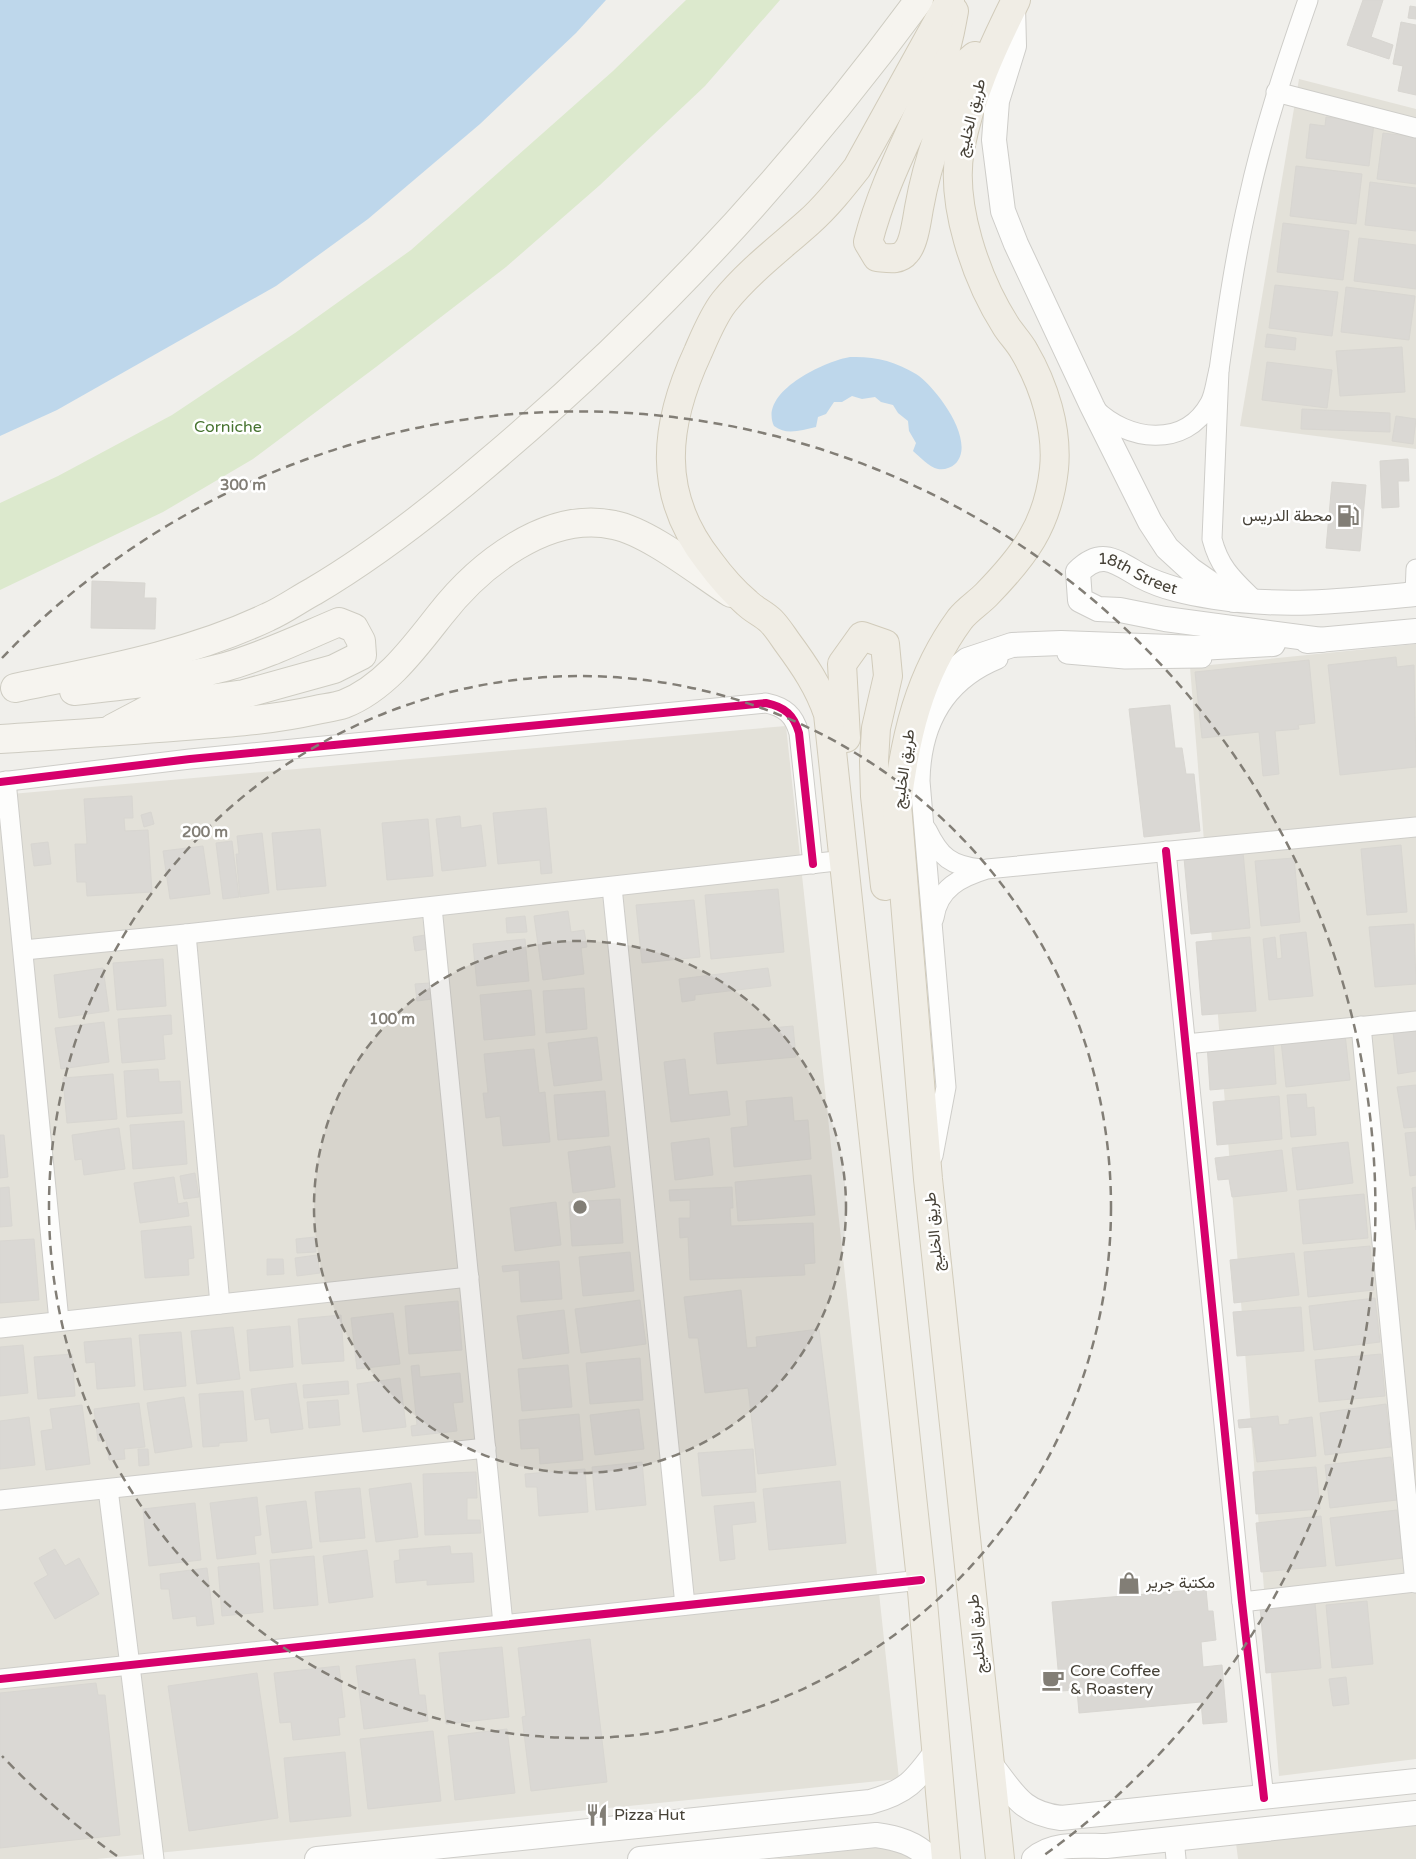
<svg xmlns="http://www.w3.org/2000/svg" width="1416" height="1859" viewBox="0 0 1416 1859" font-family="'Varela Round',Vazirmatn,sans-serif">
<style>
.residential{fill:#e3e1d9}
.green{fill:#dce9cd}
.water{fill:#bed7eb}
.building{fill:#dad8d4;stroke:#d8d6d1}
.lines{fill:none;stroke-linecap:round;stroke-linejoin:round}
.minor-casing{stroke:#cecdc9;stroke-width:21}
.tertiary-casing{stroke:#cecdc9;stroke-width:26}
.secondary-casing{stroke:#ceccc2;stroke-width:30}
.primary-casing{stroke:#d1cbba;stroke-width:30}
.minor{stroke:#fdfdfc;stroke-width:19}
.tertiary{stroke:#fdfdfc;stroke-width:24}
.secondary{stroke:#f6f4ef;stroke-width:28}
.primary{stroke:#f0ede5;stroke-width:28}
.cycleway-casing{stroke:#fff;stroke-width:11}
.cycleway{stroke:#d6006c;stroke-width:8}
.ring{fill:none;stroke:#827e76;stroke-width:2.5;stroke-dasharray:9 6}
.labels{text-anchor:middle;dominant-baseline:central;stroke-width:5;stroke-linejoin:round;paint-order:stroke}
.street-label{font-size:16px;fill:#464137;stroke:#fff}
.park-label{font-size:16px;fill:#46732f;stroke:#fff}
.poi-label{font-size:16px;fill:#464137;stroke:#fff;text-anchor:start}
.centre{fill:#827e76;stroke:#fff;stroke-width:2.5}
.ring-label{font-size:15px;text-anchor:middle;font-weight:bold;fill:#827e76;stroke:#fff;stroke-width:5;stroke-linejoin:round;paint-order:stroke}
</style>
<rect width="100%" height="100%" fill="#f0efeb"/>
<g class="residential">
<polygon points="1299,79 1416,109 1416,449 1240,426"/>
<polygon points="1416,644 1416,1759 1279,1776 1190,667"/>
<polygon points="786,726 899,1779 97,1859 0,1859 0,795"/>
<polygon points="1416,1824 1416,1859 1238,1859 1236,1843"/>
<polygon points="916,1843 917,1859 771,1859"/>
</g>
<polygon class="green" points="686,0 780,0 705,86 600,185 506,267 376,367 253,459 163,512 0,590 0,503 58,476 172,415 295,333 411,250 613,71"/>
<g class="water">
<polygon points="0,0 606,0 576,33 480,124 368,219 276,286 57,410 0,436"/>
<path d="M850,357c24,-1 45,4 66,17 19,12 62,68 39,90 -4,4 -11,6 -17,5 -9,-2 -18,-12 -25,-18l3,-8 -7,-12 -1,-10 -10,-8 -5,-8 -12,-3 -6,-5 -13,2 -10,-3 -10,6h-8l-8,12 -8,3 -2,10c-15,3 -29,9 -42,-1 -16,-34 51,-65 76,-69z"/>
</g>
<g class="building">
<polygon points="1363,0 1383,0 1371,37 1393,45 1389,59 1347,45"/>
<polygon points="1410,6 1416,7 1416,19 1408,18"/>
<polygon points="1401,22 1416,25 1416,95 1398,91 1403,66 1393,64"/>
<polygon points="1326,117 1374,123 1369,166 1306,158 1310,124 1325,126"/>
<polygon points="1383,133 1416,137 1416,184 1377,179"/>
<polygon points="1296,166 1362,174 1356,224 1290,216"/>
<polygon points="1370,182 1416,188 1416,231 1365,225"/>
<polygon points="1283,223 1349,231 1343,280 1277,272"/>
<polygon points="1359,238 1416,245 1416,289 1354,281"/>
<polygon points="1275,285 1338,292 1332,336 1269,328"/>
<polygon points="1346,287 1415,296 1409,340 1341,332"/>
<polygon points="1267,334 1296,338 1295,350 1265,347"/>
<polygon points="1402,347 1405,392 1340,396 1336,351"/>
<polygon points="1267,362 1332,370 1327,408 1262,400"/>
<polygon points="1302,409 1390,413 1390,432 1301,429"/>
<polygon points="1396,416 1416,419 1413,444 1392,441"/>
<polygon points="1408,459 1409,481 1398,481 1399,507 1382,508 1380,461"/>
<polygon points="1332,482 1366,485 1360,551 1326,548"/>
<polygon points="92,581 145,583 144,598 156,598 155,629 91,628"/>
<polygon points="1396,657 1397,667 1414,665 1416,767 1340,775 1328,665"/>
<polygon points="1309,660 1315,723 1298,725 1299,729 1275,731 1279,774 1263,776 1259,732 1202,738 1195,672"/>
<polygon points="1170,705 1175,748 1182,748 1186,774 1194,774 1200,831 1144,837 1129,709"/>
<polygon points="132,796 133,818 124,818 125,831 148,830 152,892 87,896 86,882 77,882 75,844 87,844 84,799"/>
<polygon points="546,808 552,873 541,874 540,860 498,864 493,813"/>
<polygon points="151,812 154,824 144,827 141,815"/>
<polygon points="460,816 461,828 481,825 486,866 442,871 436,819"/>
<polygon points="428,819 433,876 387,880 382,823"/>
<polygon points="320,829 326,886 277,890 272,833"/>
<polygon points="262,833 269,893 240,897 236,854 239,854 237,836"/>
<polygon points="232,841 239,897 223,899 216,843"/>
<polygon points="48,842 51,864 34,866 31,844"/>
<polygon points="1401,845 1407,912 1367,915 1361,849"/>
<polygon points="203,846 210,894 170,899 163,851"/>
<polygon points="1243,852 1250,928 1191,934 1184,858"/>
<polygon points="1294,858 1300,922 1261,926 1255,861"/>
<polygon points="778,889 784,952 711,959 705,895"/>
<polygon points="694,900 700,957 642,963 636,905"/>
<polygon points="568,911 571,932 584,930 587,947 581,948 584,974 543,980 534,916"/>
<polygon points="525,916 527,932 507,933 506,918"/>
<polygon points="1414,924 1416,984 1375,987 1369,927"/>
<polygon points="1306,932 1313,996 1269,1000 1263,939 1275,937 1277,959 1282,958 1280,935"/>
<polygon points="425,935 427,949 415,951 413,937"/>
<polygon points="1250,937 1256,1011 1202,1015 1196,942"/>
<polygon points="525,939 529,981 477,986 473,944"/>
<polygon points="163,959 166,1006 117,1010 113,963"/>
<polygon points="103,968 109,1011 59,1018 54,975"/>
<polygon points="768,968 771,986 695,995 695,1000 682,1002 679,979"/>
<polygon points="430,983 432,999 417,1001 415,984"/>
<polygon points="584,988 587,1029 546,1033 543,991"/>
<polygon points="531,990 535,1035 484,1040 480,995"/>
<polygon points="171,1015 172,1034 163,1035 165,1059 122,1063 118,1019"/>
<polygon points="104,1022 109,1062 61,1069 55,1028"/>
<polygon points="793,1026 796,1057 717,1064 714,1033"/>
<polygon points="1416,1029 1416,1071 1398,1074 1393,1032"/>
<polygon points="1345,1034 1350,1080 1286,1087 1281,1041"/>
<polygon points="597,1037 602,1080 554,1086 548,1043"/>
<polygon points="1273,1039 1276,1084 1210,1090 1207,1044"/>
<polygon points="534,1049 539,1093 545,1092 550,1142 503,1146 500,1116 486,1118 483,1093 488,1093 484,1054"/>
<polygon points="685,1059 689,1095 727,1091 730,1115 671,1122 664,1062"/>
<polygon points="158,1069 159,1082 180,1081 182,1113 127,1117 124,1071"/>
<polygon points="113,1074 117,1119 67,1123 63,1078"/>
<polygon points="1416,1085 1416,1127 1404,1128 1397,1087"/>
<polygon points="605,1091 609,1136 558,1140 554,1095"/>
<polygon points="1306,1094 1307,1108 1314,1107 1316,1135 1291,1137 1287,1095"/>
<polygon points="1279,1096 1282,1139 1217,1145 1213,1102"/>
<polygon points="792,1097 794,1121 808,1120 811,1159 734,1167 731,1128 748,1126 746,1101"/>
<polygon points="184,1121 187,1164 133,1169 130,1125"/>
<polygon points="119,1128 125,1169 84,1175 82,1159 75,1160 72,1135"/>
<polygon points="1416,1132 1416,1175 1410,1176 1405,1133"/>
<polygon points="0,1135 4,1135 8,1177 0,1178"/>
<polygon points="709,1138 713,1175 675,1180 671,1143"/>
<polygon points="1348,1142 1353,1183 1297,1190 1292,1148"/>
<polygon points="610,1146 615,1187 573,1193 568,1152"/>
<polygon points="1282,1150 1287,1191 1232,1197 1229,1179 1218,1180 1215,1158"/>
<polygon points="195,1173 199,1197 184,1199 180,1176"/>
<polygon points="811,1175 815,1215 738,1221 735,1182"/>
<polygon points="174,1177 178,1204 187,1202 189,1216 140,1223 134,1183"/>
<polygon points="9,1187 12,1226 0,1227 0,1188"/>
<polygon points="732,1187 733,1208 730,1208 731,1226 813,1223 815,1263 804,1264 805,1275 690,1280 688,1237 680,1238 679,1218 690,1218 690,1200 670,1201 669,1190"/>
<polygon points="1416,1187 1416,1230 1412,1188"/>
<polygon points="1364,1194 1368,1238 1303,1244 1299,1200"/>
<polygon points="620,1199 623,1243 572,1246 569,1202"/>
<polygon points="556,1202 561,1245 515,1251 510,1208"/>
<polygon points="191,1226 194,1258 188,1259 189,1275 145,1278 141,1231"/>
<polygon points="315,1237 316,1252 297,1253 296,1239"/>
<polygon points="34,1239 39,1300 0,1303 0,1241"/>
<polygon points="1370,1246 1374,1290 1308,1297 1304,1252"/>
<polygon points="630,1252 634,1291 583,1296 579,1257"/>
<polygon points="1294,1253 1299,1295 1234,1303 1230,1260"/>
<polygon points="317,1255 320,1273 297,1276 295,1258"/>
<polygon points="267,1259 283,1259 284,1274 267,1275"/>
<polygon points="559,1261 562,1299 521,1302 519,1270 503,1272 502,1266"/>
<polygon points="741,1290 747,1348 757,1347 756,1337 819,1329 836,1465 758,1474 748,1388 705,1393 698,1338 689,1338 684,1297"/>
<polygon points="1375,1298 1380,1342 1314,1350 1309,1306"/>
<polygon points="640,1300 646,1344 581,1353 575,1309"/>
<polygon points="458,1301 462,1350 409,1354 405,1306"/>
<polygon points="1301,1307 1304,1351 1237,1356 1233,1312"/>
<polygon points="564,1310 569,1353 523,1359 517,1316"/>
<polygon points="393,1313 400,1364 357,1369 351,1318"/>
<polygon points="341,1315 344,1361 302,1364 298,1319"/>
<polygon points="290,1326 293,1367 250,1371 247,1330"/>
<polygon points="233,1327 240,1379 197,1384 191,1331"/>
<polygon points="181,1332 186,1386 144,1390 139,1335"/>
<polygon points="131,1338 135,1386 97,1389 95,1362 86,1363 84,1342"/>
<polygon points="23,1345 28,1393 0,1396 0,1347"/>
<polygon points="72,1354 75,1396 38,1399 34,1357"/>
<polygon points="1381,1354 1385,1396 1319,1402 1315,1360"/>
<polygon points="640,1358 643,1400 590,1404 586,1363"/>
<polygon points="419,1365 420,1377 460,1373 463,1402 453,1403 457,1431 412,1436 411,1426 417,1425 411,1366"/>
<polygon points="568,1365 572,1407 522,1411 518,1369"/>
<polygon points="400,1378 406,1427 363,1432 357,1384"/>
<polygon points="348,1381 349,1394 304,1398 303,1385"/>
<polygon points="296,1383 303,1429 271,1433 269,1418 255,1420 251,1389"/>
<polygon points="243,1391 247,1441 219,1443 219,1446 203,1447 199,1394"/>
<polygon points="184,1397 192,1447 155,1453 147,1403"/>
<polygon points="338,1400 340,1425 309,1428 307,1402"/>
<polygon points="139,1403 145,1447 124,1449 125,1459 109,1460 106,1440 98,1441 94,1409"/>
<polygon points="1386,1404 1391,1447 1325,1455 1320,1413"/>
<polygon points="82,1405 90,1464 46,1470 41,1431 53,1429 50,1409"/>
<polygon points="639,1409 644,1449 595,1455 590,1415"/>
<polygon points="579,1414 583,1460 540,1464 539,1448 521,1449 519,1420"/>
<polygon points="1278,1416 1279,1425 1289,1424 1289,1420 1312,1417 1316,1456 1257,1462 1252,1427 1239,1428 1238,1420"/>
<polygon points="29,1417 35,1465 0,1469 0,1421"/>
<polygon points="138,1449 148,1449 149,1465 139,1466"/>
<polygon points="753,1449 756,1492 702,1496 698,1453"/>
<polygon points="1391,1457 1397,1500 1330,1508 1325,1465"/>
<polygon points="642,1462 646,1505 596,1510 592,1467"/>
<polygon points="1316,1467 1320,1509 1256,1514 1253,1472"/>
<polygon points="585,1469 588,1512 539,1516 537,1487 526,1487 525,1474"/>
<polygon points="476,1472 477,1498 467,1498 467,1520 480,1520 481,1533 425,1535 423,1474"/>
<polygon points="840,1481 846,1543 769,1550 763,1489"/>
<polygon points="411,1483 418,1537 376,1542 369,1489"/>
<polygon points="360,1488 365,1538 320,1542 315,1492"/>
<polygon points="257,1497 261,1535 254,1536 256,1554 217,1559 210,1503"/>
<polygon points="306,1501 312,1548 272,1553 266,1506"/>
<polygon points="754,1502 756,1522 732,1525 735,1559 720,1561 714,1506"/>
<polygon points="195,1503 201,1560 149,1566 143,1509"/>
<polygon points="1397,1510 1403,1558 1336,1566 1330,1518"/>
<polygon points="1321,1516 1326,1566 1261,1572 1256,1523"/>
<polygon points="450,1546 451,1554 472,1553 474,1582 427,1585 427,1580 396,1583 394,1561 400,1560 399,1550"/>
<polygon points="55,1549 65,1566 79,1558 99,1594 55,1619 34,1583 48,1575 39,1558"/>
<polygon points="367,1550 373,1597 329,1603 323,1556"/>
<polygon points="314,1556 318,1605 274,1609 270,1560"/>
<polygon points="259,1563 263,1612 222,1616 218,1567"/>
<polygon points="207,1568 214,1624 197,1626 196,1616 173,1619 169,1589 161,1589 160,1574"/>
<polygon points="1206,1589 1208,1611 1213,1611 1216,1640 1201,1642 1203,1667 1222,1665 1227,1722 1203,1724 1201,1702 1079,1713 1077,1690 1060,1691 1052,1602"/>
<polygon points="1367,1601 1373,1664 1332,1668 1326,1605"/>
<polygon points="1315,1603 1321,1668 1266,1673 1260,1608"/>
<polygon points="590,1639 607,1782 531,1791 522,1717 526,1716 518,1648"/>
<polygon points="502,1647 509,1717 446,1724 439,1653"/>
<polygon points="415,1659 419,1695 425,1695 428,1721 364,1729 356,1666"/>
<polygon points="339,1666 345,1717 338,1718 340,1735 293,1740 291,1722 280,1723 274,1673"/>
<polygon points="257,1673 278,1818 189,1831 168,1686"/>
<polygon points="1346,1677 1349,1704 1333,1706 1329,1679"/>
<polygon points="96,1683 98,1695 105,1695 120,1835 0,1848 0,1693"/>
<polygon points="507,1729 515,1793 455,1800 448,1736"/>
<polygon points="433,1731 441,1801 368,1809 360,1739"/>
<polygon points="345,1752 351,1816 290,1822 284,1758"/>
</g>
<g class="lines">
<defs>
<g id="minor">
<polyline points="1276,92 1416,128"/>
<path d="M1219,370c8,-57 16,-113 29,-169 15,-69 37,-135 60,-201"/>
<path d="M1095,409c32,32 90,40 115,-6 5,-9 6,-23 9,-33l-7,169c8,31 23,42 45,64"/>
<polyline points="1415,594 1416,569"/>
<polyline points="1067,654 1125,659 1202,658"/>
<polyline points="6,781 59,1321"/>
<path d="M0,782l190,-23 576,-56c19,4 28,12 33,30l14,131"/>
<path d="M927,830c13,27 24,36 54,39"/>
<polyline points="1166,851 1242,1602 1264,1798"/>
<polyline points="612,887 685,1605"/>
<polyline points="432,907 503,1624"/>
<path d="M934,918c4,-30 27,-41 53,-49l429,-42"/>
<polyline points="186,934 220,1304"/>
<polyline points="24,950 186,934 845,860"/>
<polyline points="1361,1026 1415,1583"/>
<polyline points="1186,1044 1416,1021"/>
<path d="M933,1156l13,-69 -26,-306c1,-56 24,-100 78,-122"/>
<polyline points="0,1328 469,1277"/>
<polyline points="108,1489 154,1859"/>
<polyline points="0,1500 486,1448"/>
<polyline points="1242,1602 1416,1582"/>
<polyline points="0,1679 921,1580"/>
<polyline points="1174,1838 1176,1859"/>
</g>
<g id="tertiary">
<polyline points="1013,6 1014,46 997,101 994,140 1003,211 1016,244 1092,406 1150,522 1167,548 1191,570 1234,600"/>
<path id="s1" d="M1322,640l-157,-21 -45,-9 -22,-1 -18,-9 -2,-28c24,-24 38,-10 63,4 23,12 48,17 73,21 71,11 131,4 202,-3"/>
<polyline points="1307,641 1416,631"/>
<polyline points="919,719 944,679 967,660 1012,645 1061,643 1199,648 1273,644"/>
<path d="M991,1765c23,29 30,48 70,53l355,-37"/>
<path d="M317,1859l553,-57c37,-10 45,-21 67,-51"/>
<path d="M640,1859l236,-24c22,3 39,8 55,24"/>
<path d="M1034,1859c19,-17 48,-13 72,-13l310,-33"/>
</g>
<g id="secondary">
<path d="M15,688c86,-18 173,-33 253,-71 16,-7 31,-18 46,-26 61,-36 116,-79 170,-125 163,-137 309,-294 435,-466"/>
<path d="M74,691c50,-5 102,-11 151,-24 39,-11 76,-29 114,-45l15,6 7,13 1,14 -28,14 -90,25 -91,13 -40,21"/>
<path d="M0,739c66,-4 132,-9 198,-14 40,-3 78,-6 118,-15 9,-2 19,-3 28,-6 41,-16 70,-56 96,-89 38,-49 107,-105 174,-90 35,7 86,48 117,68"/>
</g>
<g id="primary">
<path d="M954,11c-3,15 -5,31 -11,45 -24,64 -58,119 -75,186l9,15c11,1 22,4 29,-5 8,-8 11,-33 13,-44 9,-51 28,-99 49,-146l7,-6"/>
<polyline points="846,738 842,664 862,636 885,644 888,676 876,728 874,761 875,796 885,886"/>
<path d="M946,1859l-25,-279 -93,-866c-9,-27 -24,-49 -41,-72 -5,-7 -10,-15 -16,-21 -7,-7 -17,-11 -24,-18 -14,-12 -27,-27 -38,-42 -53,-67 -45,-136 -11,-209 7,-16 15,-36 26,-50 25,-31 56,-54 85,-80 18,-16 33,-35 48,-54l93,-168"/>
<path d="M1000,1859l-72,-680 -31,-374c8,-68 22,-130 63,-186 7,-9 18,-16 26,-24 38,-39 62,-70 68,-126 4,-40 -10,-84 -30,-118 -5,-9 -13,-17 -18,-25 -30,-47 -56,-122 -46,-177 10,-53 32,-101 56,-149"/>
</g>
</defs>
<use href="#minor" class="minor-casing"/>
<use href="#tertiary" class="tertiary-casing"/>
<use href="#secondary" class="secondary-casing"/>
<use href="#primary" class="primary-casing"/>
<use href="#minor" class="minor"/>
<use href="#tertiary" class="tertiary"/>
<use href="#secondary" class="secondary"/>
<use href="#primary" class="primary"/>
<defs>
<g id="cycleway">
<path d="M0,782l190,-23 576,-56c19,4 28,12 33,30l14,131"/>
<polyline points="1166,851 1242,1602 1264,1798"/>
<polyline points="0,1679 921,1580"/>
</g>
</defs>
<use href="#cycleway" class="cycleway-casing"/>
<use href="#cycleway" class="cycleway"/>
</g>
<circle cx="580" cy="1207" r="266" fill="#827e76" fill-opacity=".12"/>
<g class="ring">
<circle cx="580" cy="1207" r="266"/>
<circle cx="580" cy="1207" r="531"/>
<path d="M117 1856A797 797 0 0 1 2 1756M2 658A797 797 0 1 1 1043 1856"/>
</g>
<defs>
<symbol id="fuel-bare" viewBox="-9 -9 18 18"><path d="M-5.5-6h7V0h2V4h1.3V-2.5L3-4.5l.8-.8L6-3V5H2.5V1h-1V6h-7ZM-4.2-4.7v3.2H.2V-4.7Z" fill="#827e76" stroke="#fff" stroke-width="2.5" paint-order="stroke"/></symbol>
<symbol id="shop-bare" viewBox="-9 -9 18 18"><path d="M-5-2.5h2.3a2.7 3.5 0 0 1 5.4 0H5L5.5 6h-11ZM-1.5-2.5h3a1.5 2.3 0 0 0-3 0Z" fill="#827e76" stroke="#fff" stroke-width="2.5" paint-order="stroke"/></symbol>
<symbol id="cafe-bare" viewBox="-9 -9 18 18"><path d="M-5.5-4.5H6V0H3Q3 3.5 0 3.5H-2.5Q-5.5 3.5-5.5 0ZM3-3.2v2h1.7v-2ZM-6 4.5H4V6H-6Z" fill="#827e76" stroke="#fff" stroke-width="2.5" paint-order="stroke"/></symbol>
<symbol id="restaurant-bare" viewBox="-9 -9 18 18"><path d="M-5-6h1v4h1v-4h1v4h1v-4h1v5L-1.5 .5V6h-2V.5L-5-1ZM5-6V6H3V1.5H1.5Q1.5-4 5-6Z" fill="#827e76" stroke="#fff" stroke-width="2.5" paint-order="stroke"/></symbol>
</defs>
<g fill-rule="evenodd">
<use href="#fuel-bare" x="1332" y="500" width="32" height="32"/>
<use href="#shop-bare" x="1113" y="1567" width="32" height="32"/>
<use href="#cafe-bare" x="1037" y="1664" width="32" height="32"/>
<use href="#restaurant-bare" x="581" y="1799" width="32" height="32"/>
</g>
<g class="labels">
<g class="street-label">
<text transform="translate(971 118) rotate(-76)">طريق الخليج</text>
<text stroke="none"><textPath href="#s1" startOffset="341">18th Street</textPath></text>
<text transform="translate(904 769) rotate(-82)">طريق الخليج</text>
<text transform="translate(934 1232) rotate(-96)">طريق الخليج</text>
<text transform="translate(977 1634) rotate(-96)">طريق الخليج</text>
</g>
<g class="park-label">
<text x="228" y="427">Corniche</text>
</g>
<g class="poi-label">
<text x="1332" y="516" text-anchor="end">محطة الدريس</text>
<text x="1146" y="1583">مكتبة جرير</text>
<text x="1070" y="1671">Core Coffee<tspan x="1070" dy="18">&amp; Roastery</tspan></text>
<text x="614" y="1815">Pizza Hut</text>
</g>
</g>
<circle cx="580" cy="1207" r="8" class="centre"/>
<g class="ring-label">
<text x="243" y="490">300 m</text>
<text x="205" y="837">200 m</text>
<text x="392" y="1024">100 m</text>
</g>
</svg>
